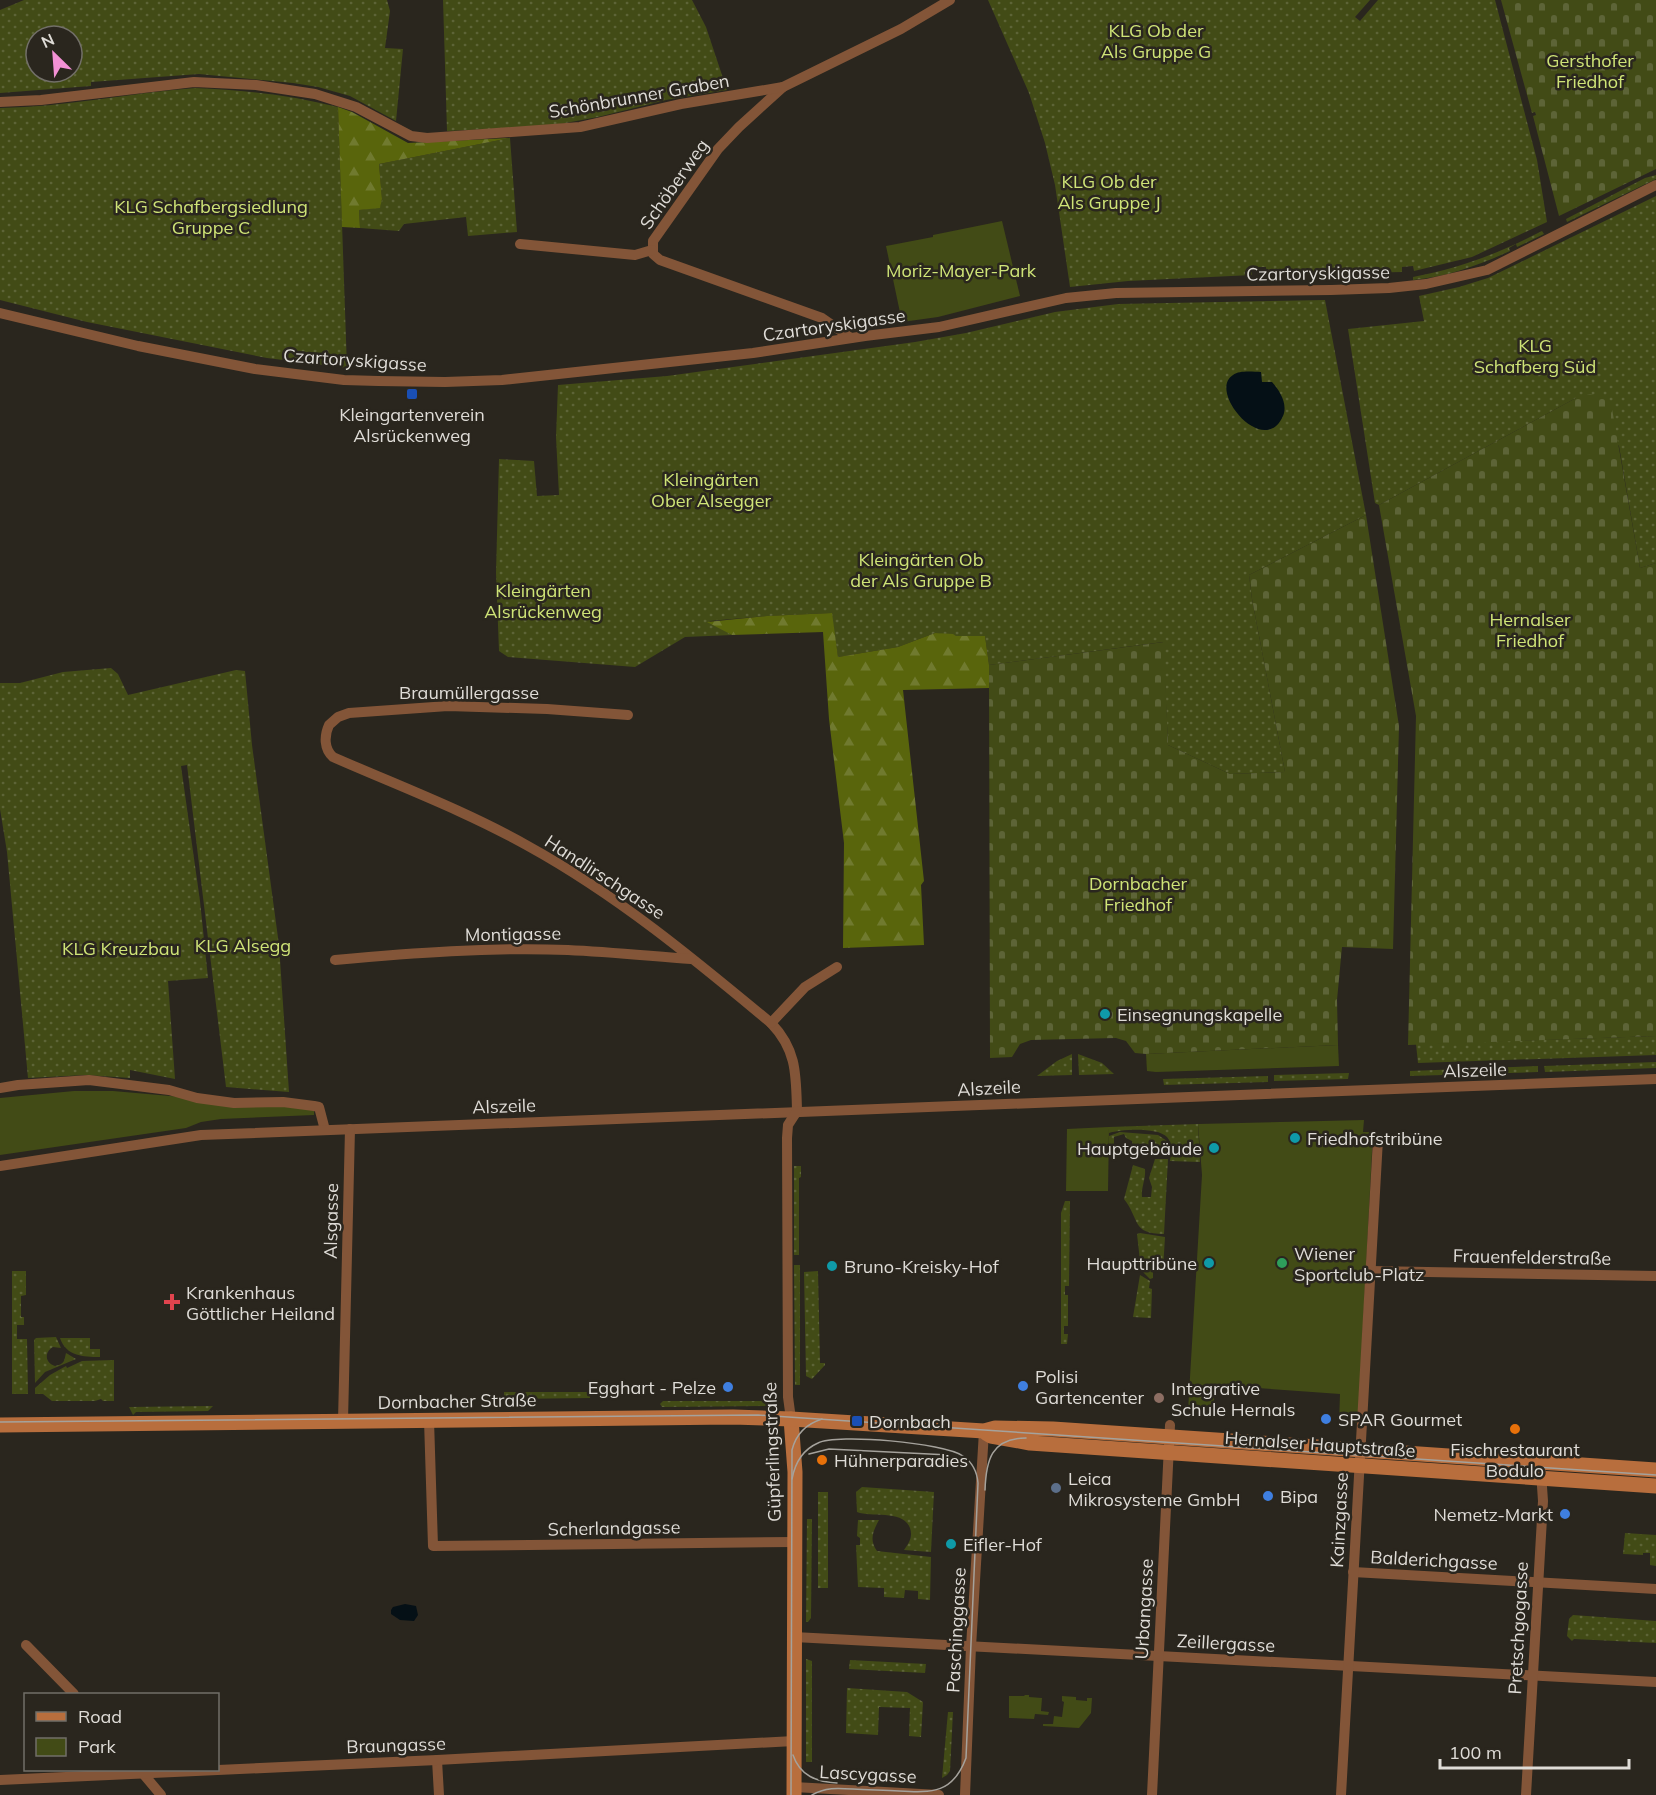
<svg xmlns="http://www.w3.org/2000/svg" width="1656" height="1795" viewBox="0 0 1656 1795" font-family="Mulish,sans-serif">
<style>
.grass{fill:url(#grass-dots);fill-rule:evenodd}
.forest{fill:url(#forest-firs)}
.cemetery{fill:url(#cemetery-stones)}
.park{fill:#424b16}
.water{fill:#051016}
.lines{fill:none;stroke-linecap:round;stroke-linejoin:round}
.street{stroke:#835538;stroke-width:10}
.secondary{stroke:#b86e3d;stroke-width:15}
.tram{stroke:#a5a29c;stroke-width:1.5}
.transit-dot{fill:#1a4fb4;stroke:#2a261e;stroke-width:2}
.culture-dot{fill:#0f9aa8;stroke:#2a261e;stroke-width:2}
.leisure-dot{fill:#2e9e5b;stroke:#2a261e;stroke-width:2}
.health-dot{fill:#e0444e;stroke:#2a261e;stroke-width:2}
.shop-dot{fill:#3f7fe0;stroke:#2a261e;stroke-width:2}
.education-dot{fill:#8d6e63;stroke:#2a261e;stroke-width:2}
.food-dot{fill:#e8710a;stroke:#2a261e;stroke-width:2}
.service-dot{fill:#5c6f8a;stroke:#2a261e;stroke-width:2}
.labels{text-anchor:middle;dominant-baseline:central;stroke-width:5;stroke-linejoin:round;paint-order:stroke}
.park-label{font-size:18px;fill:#cfe477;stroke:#2a261e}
.street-label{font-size:18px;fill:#dfdcd7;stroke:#2a261e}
.poi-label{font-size:18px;fill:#dfdcd7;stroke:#2a261e;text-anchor:start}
</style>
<defs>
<pattern id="grass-dots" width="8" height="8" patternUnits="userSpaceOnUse" patternTransform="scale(1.5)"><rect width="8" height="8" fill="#424b16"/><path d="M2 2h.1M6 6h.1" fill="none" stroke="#5d6437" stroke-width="1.8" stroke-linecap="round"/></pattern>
<pattern id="forest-firs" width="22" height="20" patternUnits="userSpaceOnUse" patternTransform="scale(1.5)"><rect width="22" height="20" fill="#59650c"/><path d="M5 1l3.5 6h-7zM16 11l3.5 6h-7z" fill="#707a2f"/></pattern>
<pattern id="cemetery-stones" width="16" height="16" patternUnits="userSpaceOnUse" patternTransform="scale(1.5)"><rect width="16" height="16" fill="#424b16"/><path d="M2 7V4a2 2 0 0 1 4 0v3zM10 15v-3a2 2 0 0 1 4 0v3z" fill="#5d6437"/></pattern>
</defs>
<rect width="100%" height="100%" fill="#2a261e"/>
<g class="grass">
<path d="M24,0h363l3,11 -5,37 18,1 -7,72 -46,-25 -32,-9 -25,-4 -94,-9 -108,8v4l-91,7v-83zM36,36h36v36h-36z"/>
<polygon points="443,0 692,0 706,27 727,90 666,100 598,117 549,126 447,131"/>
<polygon points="988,0 1370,0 1355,17 1360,21 1378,0 1495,0 1537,160 1547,222 1472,257 1414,271 1413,266 1402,267 1402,272 1266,275 1266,267 1252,267 1252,275 1128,281 1070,287 1055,185 1045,143 1029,93"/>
<path d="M195,88c49,2 95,7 143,19l9,261 -80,-10 -180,-36 -87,-22v-192c65,-1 130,-15 195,-20z"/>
<polygon points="510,138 517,232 468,236 466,217 404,224 399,231 360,228 359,210 380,207 382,199 379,164"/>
<polygon points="1656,175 1656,179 1567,222 1566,219 1645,178"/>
<polygon points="1656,196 1656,563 1640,568 1619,446 1576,398 1379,505 1375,503 1348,329 1424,321 1419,296 1459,287 1488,278"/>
<path d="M1542,231l2,3 -27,13 -1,-3 -7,4 1,3c-31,14 -63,26 -97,29v-3c48,-9 86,-24 129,-46z"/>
<polygon points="1325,300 1366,515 1249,575 1252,599 1285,772 1230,774 1168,745 1163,642 989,665 985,636 956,636 935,633 898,647 838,657 831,613 768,616 709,621 732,635 685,637 635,667 508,657 499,651 496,573 499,459 534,461 537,496 559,495 556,437 558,385 667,376 915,342 966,333 1055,312 1118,304"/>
<polygon points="111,668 118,674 128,695 236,670 245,671 252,745 279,945 289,1092 226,1087 187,765 181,766 200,901 208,978 168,981 175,1079 130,1070 130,1078 86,1075 28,1078 7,852 0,809 0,683 20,683 63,672"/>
<polygon points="1656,1036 1656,1055 1418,1063 1416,1044"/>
<polygon points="1072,1054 1072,1075 1037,1076 1057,1061"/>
<polygon points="1078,1054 1102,1063 1114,1074 1079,1075"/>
<polygon points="1656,1062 1656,1068 1545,1072 1544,1066"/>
<polygon points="1538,1066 1538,1072 1410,1076 1410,1071"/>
<polygon points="1349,1073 1348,1079 1274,1081 1274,1075"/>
<polygon points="1268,1076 1268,1082 1164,1085 1163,1079"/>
<path d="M1198,1124l2,38 -30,-1c1,-8 3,-17 -3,-24 -9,-10 -46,-8 -58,-4v-6z"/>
<path d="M1120,1132l38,3 9,6 3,11h-15c-4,-10 -15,-11 -22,-4l-1,-7 -6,-3 -2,-4 -10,3v15l-5,2v-18z"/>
<path d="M1155,1159h13l-4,75c-33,0 -24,-15 -40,-35l9,-34 12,4c1,10 -4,18 -3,28h9l1,-10 -3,-9z"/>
<polygon points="794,1166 801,1166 801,1177 799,1178 799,1255 794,1255"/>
<polygon points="1065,1201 1070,1201 1069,1286 1065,1286 1065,1295 1068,1295 1068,1326 1064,1326 1064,1334 1068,1334 1067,1344 1061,1344 1061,1213"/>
<polygon points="1140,1233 1165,1237 1163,1269 1153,1268 1153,1278 1150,1279 1141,1270 1137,1234"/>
<polygon points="794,1265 800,1265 800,1385 795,1385"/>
<polygon points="12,1271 26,1271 26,1295 21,1296 21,1317 24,1317 24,1325 17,1325 17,1339 27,1339 28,1394 12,1394"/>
<polygon points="818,1271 820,1363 825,1363 825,1365 812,1379 806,1376 804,1272"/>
<polygon points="1140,1275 1150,1281 1149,1288 1152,1289 1151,1318 1133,1317"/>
<path d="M56,1337l5,11 -8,-1c-9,5 -8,16 2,19 10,-2 9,-5 11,-13l10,6 -31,13 -10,11 -1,-43 2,-2z"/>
<path d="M60,1338h30v11h10v8c-17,0 -34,-1 -40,-19z"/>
<polygon points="114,1360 114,1401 103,1401 101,1399 95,1401 52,1401 43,1394 35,1394 35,1388 50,1375 66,1366 67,1368 82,1361"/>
<polygon points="504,1392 590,1392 590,1398 504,1399"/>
<polygon points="663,1401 770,1401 770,1406 662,1407 660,1404"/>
<polygon points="213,1406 208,1411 136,1412 133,1415 129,1407"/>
<path d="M862,1487l72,5 -3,60 -27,-2c5,-7 9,-13 6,-22 -7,-19 -38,-10 -53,-16l-1,-20z"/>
<rect x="818" y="1492" width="10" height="96"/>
<polygon points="807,1519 812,1519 811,1618 808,1622 806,1622"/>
<path d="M858,1520h21c-6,11 -10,20 -2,31l54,6 -1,43 -12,-1v-8l-13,-1 -1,8 -20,-1v-9l-26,-1 -2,-42h4v-7l-3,-2z"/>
<polygon points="1625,1533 1656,1535 1656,1566 1650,1565 1650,1553 1643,1553 1643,1555 1623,1554"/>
<polygon points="1573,1615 1656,1621 1656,1643 1574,1639 1572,1641 1567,1636 1569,1619"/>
<polygon points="806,1659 812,1661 812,1762 806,1762"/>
<polygon points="850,1660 926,1664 925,1673 849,1669"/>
<polygon points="847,1688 907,1692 923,1702 921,1737 909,1736 910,1708 879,1707 878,1735 846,1733"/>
<polygon points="948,1712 953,1712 950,1771 947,1775 942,1778"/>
</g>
<g class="forest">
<polygon points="338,107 352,112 408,143 510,138 379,164 382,199 380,208 359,210 360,228 342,227"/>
<polygon points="832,613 838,657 898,647 935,633 953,634 956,636 985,636 989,665 989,688 903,690 924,881 921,885 924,945 843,948 844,843 829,719 823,632 732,635 707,622 767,616"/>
</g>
<g class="cemetery">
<polygon points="1501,0 1656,0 1656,169 1559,216 1533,116 1536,115 1535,112 1532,113"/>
<polygon points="1590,394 1599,396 1611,403 1640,568 1656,563 1656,1036 1408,1045 1416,716 1379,505 1576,398"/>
<polygon points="1366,515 1399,726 1393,949 1342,947 1337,1000 1338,1045 1146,1054 1135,1053 1126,1041 1116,1038 1031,1040 1020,1044 1012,1057 990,1058 989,665 1164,642 1168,745 1230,774 1285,772 1252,599 1249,575"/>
</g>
<g class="park">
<polygon points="1002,221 1020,296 938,317 902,322 886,246 933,237 933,235"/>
<polygon points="1338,1045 1339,1066 1156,1072 1147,1071 1146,1054"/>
<polygon points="74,1091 113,1091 297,1107 314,1110 314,1115 221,1119 201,1122 186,1128 0,1155 0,1098"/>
<polygon points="1364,1120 1363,1132 1373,1132 1358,1423 1339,1423 1340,1394 1215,1385 1213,1413 1188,1411 1202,1175 1198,1124"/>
<polygon points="1109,1127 1108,1191 1066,1191 1067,1129"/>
<polygon points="1025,1695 1029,1695 1029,1697 1042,1698 1041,1711 1049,1712 1048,1715 1035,1714 1034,1719 1009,1718 1009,1696 1024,1696"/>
<polygon points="1062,1696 1076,1697 1076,1700 1087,1701 1087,1698 1092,1698 1091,1713 1079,1728 1043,1726 1043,1724 1053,1724 1054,1716 1062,1717 1064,1702 1062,1701"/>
</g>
<g class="water">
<path d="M1261,372l1,10h10c8,9 16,22 11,34 -19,43 -76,-25 -50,-41 7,-5 20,-3 28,-3z"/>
<polygon points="405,1604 416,1606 418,1615 414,1621 400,1620 391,1614 391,1610 393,1607"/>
</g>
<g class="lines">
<g class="street">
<polyline points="783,87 739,127 718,149 653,241 653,254 660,260 822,318 851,338"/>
<polyline points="0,102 41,100 194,82 256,85 315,94 356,107 411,136 427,138 580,127 681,104 783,87 901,29 950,0"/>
<polyline points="520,244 635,255 652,250"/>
<polyline points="0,313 138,346 255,369 344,380 378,381 445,382 502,380 753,353 865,336 939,327 1066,298 1116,293 1331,290 1389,288 1426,284 1487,270 1656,185"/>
<path d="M628,715l-81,-6 -99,-3 -99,7 -11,4 -9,8c-5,11 -5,24 4,32 66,29 133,54 195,89 89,49 166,113 243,177 26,27 25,52 26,88"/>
<path d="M335,960c77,-7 155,-13 233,-10 41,2 82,6 123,9"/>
<polyline points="771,1023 805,987 837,967"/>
<polyline points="0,1088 18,1085 89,1080 169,1090 197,1098 234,1103 283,1102 314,1106 319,1107 325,1130"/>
<polyline points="0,1166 201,1135 1656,1079"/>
<polyline points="1371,1271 1656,1276"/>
<polyline points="791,1419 788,1397 787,1138 788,1125 797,1111"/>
<polyline points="429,1420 433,1546 794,1542"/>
<polyline points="343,1421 350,1129"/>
<polyline points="1353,1572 1656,1589"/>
<polyline points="794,1637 1656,1682"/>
<polyline points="26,1645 74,1694"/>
<polyline points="437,1760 439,1795"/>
<polyline points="140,1770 161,1795"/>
<polyline points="0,1780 437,1760 794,1741"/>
<polyline points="794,1787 939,1795"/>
<polyline points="965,1795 971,1647 984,1431"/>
<polyline points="1152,1795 1170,1425"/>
<polyline points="1341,1795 1378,1139"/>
<polyline points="1526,1795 1543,1501 1541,1472"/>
</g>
<g class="secondary">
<polyline points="791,1419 795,1472 794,1795"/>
<polyline points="0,1425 733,1417 791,1419 984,1431 995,1428 1053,1429 1656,1470"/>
<polyline points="986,1433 991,1436 1030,1443 1656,1486"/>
</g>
<g class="tram">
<polyline points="0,1422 758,1415 1656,1475"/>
<polyline points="809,1454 829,1449 949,1455"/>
<path d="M792,1479c3,-16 10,-29 26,-36 19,-10 126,0 145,13 9,6 14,16 15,27l-12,275c-13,35 -33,35 -67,33 -16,-1 -31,-1 -46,-2 -15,-1 -28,-2 -41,6"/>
<path d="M985,1490c1,-29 6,-52 41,-52"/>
<path d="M793,1755c7,21 24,27 44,28"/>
<path d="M791,1795l1,-345c4,-16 14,-26 30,-31"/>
</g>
</g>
<g class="transit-dot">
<rect x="406" y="388" width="12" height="12" rx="3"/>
<rect x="851" y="1415" width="12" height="12" rx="3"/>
</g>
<g class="culture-dot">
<circle cx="1105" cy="1014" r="6"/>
<circle cx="1295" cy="1138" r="6"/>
<circle cx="1214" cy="1148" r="6"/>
<circle cx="1209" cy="1263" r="6"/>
<circle cx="832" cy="1266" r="6"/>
<circle cx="951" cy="1544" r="6"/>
</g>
<circle class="leisure-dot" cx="1282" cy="1263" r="6"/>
<path class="health-dot" d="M169 1293h6v6h6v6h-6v6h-6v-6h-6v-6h6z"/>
<g class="shop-dot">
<circle cx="1023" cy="1386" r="6"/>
<circle cx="728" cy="1387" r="6"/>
<circle cx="1326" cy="1419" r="6"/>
<circle cx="1268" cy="1496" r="6"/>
<circle cx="1565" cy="1514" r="6"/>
</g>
<circle class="education-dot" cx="1159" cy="1398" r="6"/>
<g class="food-dot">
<circle cx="1515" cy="1429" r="6"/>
<circle cx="822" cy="1460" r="6"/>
</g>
<circle class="service-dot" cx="1056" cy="1488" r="6"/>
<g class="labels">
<g class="park-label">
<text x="1156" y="30">KLG Ob der<tspan x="1156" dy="21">Als Gruppe G</tspan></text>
<text x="1590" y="60">Gersthofer<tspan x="1590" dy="21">Friedhof</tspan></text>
<text x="1109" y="181">KLG Ob der<tspan x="1109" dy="21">Als Gruppe J</tspan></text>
<text x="211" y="206">KLG Schafbergsiedlung<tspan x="211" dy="21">Gruppe C</tspan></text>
<text x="961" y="270">Moriz-Mayer-Park</text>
<text x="1535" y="345">KLG<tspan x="1535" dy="21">Schafberg Süd</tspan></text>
<text x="711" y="479">Kleingärten<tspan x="711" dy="21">Ober Alsegger</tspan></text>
<text x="921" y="559">Kleingärten Ob<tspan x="921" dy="21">der Als Gruppe B</tspan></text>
<text x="543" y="590">Kleingärten<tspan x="543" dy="21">Alsrückenweg</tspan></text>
<text x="1530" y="619">Hernalser<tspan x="1530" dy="21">Friedhof</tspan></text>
<text x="1138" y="883">Dornbacher<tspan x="1138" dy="21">Friedhof</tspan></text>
<text x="243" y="945">KLG Alsegg</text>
<text x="121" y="948">KLG Kreuzbau</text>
</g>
<g class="street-label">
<text transform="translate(639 96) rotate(-10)">Schönbrunner Graben</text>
<text transform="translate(674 184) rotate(-55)">Schöberweg</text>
<text transform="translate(1318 273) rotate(-1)">Czartoryskigasse</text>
<text transform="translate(834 325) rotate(-8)">Czartoryskigasse</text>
<text transform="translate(355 360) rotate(4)">Czartoryskigasse</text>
<text x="469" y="692">Braumüllergasse</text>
<text transform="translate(605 877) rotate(33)">Handlirschgasse</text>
<text transform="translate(513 934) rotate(-1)">Montigasse</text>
<text transform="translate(1475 1070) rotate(-2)">Alszeile</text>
<text transform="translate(989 1088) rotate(-3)">Alszeile</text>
<text transform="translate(504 1106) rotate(-2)">Alszeile</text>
<text transform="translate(331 1221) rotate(-89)">Alsgasse</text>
<text transform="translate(1532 1257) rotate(1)">Frauenfelderstraße</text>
<text transform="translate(457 1401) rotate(-1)">Dornbacher Straße</text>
<text transform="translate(1320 1444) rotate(4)">Hernalser Hauptstraße</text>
<text transform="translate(772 1452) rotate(-92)">Güpferlingstraße</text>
<text transform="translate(1339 1520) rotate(-87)">Kainzgasse</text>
<text transform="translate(614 1528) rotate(-1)">Scherlandgasse</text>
<text transform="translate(1434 1560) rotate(3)">Balderichgasse</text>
<text transform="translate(1144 1609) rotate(-87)">Urbangasse</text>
<text transform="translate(1518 1628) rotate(-87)">Pretschgogasse</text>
<text transform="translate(956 1630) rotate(-87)">Paschinggasse</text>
<text transform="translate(1226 1643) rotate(3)">Zeillergasse</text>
<text transform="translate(396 1745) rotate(-2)">Braungasse</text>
<text transform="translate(868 1774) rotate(3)">Lascygasse</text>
</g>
<g class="poi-label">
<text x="412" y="414" text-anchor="middle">Kleingartenverein<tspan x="412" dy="21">Alsrückenweg</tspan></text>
<text x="1117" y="1014">Einsegnungskapelle</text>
<text x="1307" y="1138">Friedhofstribüne</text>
<text x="1202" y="1148" text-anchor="end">Hauptgebäude</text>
<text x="1294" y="1253">Wiener<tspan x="1294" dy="21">Sportclub-Platz</tspan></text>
<text x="1197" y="1263" text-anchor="end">Haupttribüne</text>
<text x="844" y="1266">Bruno-Kreisky-Hof</text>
<text x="186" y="1292">Krankenhaus<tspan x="186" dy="21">Göttlicher Heiland</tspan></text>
<text x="1035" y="1376">Polisi<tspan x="1035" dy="21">Gartencenter</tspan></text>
<text x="716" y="1387" text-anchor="end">Egghart - Pelze</text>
<text x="1171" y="1388">Integrative<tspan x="1171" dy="21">Schule Hernals</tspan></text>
<text x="1338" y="1419">SPAR Gourmet</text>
<text x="869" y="1421">Dornbach</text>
<text x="1515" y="1449" text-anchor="middle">Fischrestaurant<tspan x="1515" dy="21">Bodulo</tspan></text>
<text x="834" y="1460">Hühnerparadies</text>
<text x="1068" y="1478">Leica<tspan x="1068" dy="21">Mikrosysteme GmbH</tspan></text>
<text x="1280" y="1496">Bipa</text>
<text x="1553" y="1514" text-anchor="end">Nemetz-Markt</text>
<text x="963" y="1544">Eifler-Hof</text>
</g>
</g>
<rect x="24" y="1693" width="195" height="78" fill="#2a261e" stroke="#726f68" stroke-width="1.5"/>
<rect x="36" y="1712" width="30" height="9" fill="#b86e3d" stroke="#726f68" stroke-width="1.5"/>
<text x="78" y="1723" font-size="18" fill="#dfdcd7">Road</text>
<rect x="36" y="1738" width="30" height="18" fill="#424b16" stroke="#726f68" stroke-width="1.5"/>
<text x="78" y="1753" font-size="18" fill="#dfdcd7">Park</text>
<g transform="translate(54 54) rotate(335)"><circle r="28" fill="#2a261e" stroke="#726f68" stroke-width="1.5"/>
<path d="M0-4.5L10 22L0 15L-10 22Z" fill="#f391d5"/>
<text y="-9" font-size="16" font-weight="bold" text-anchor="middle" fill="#dfdcd7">N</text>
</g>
<path d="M1440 1759v9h189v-9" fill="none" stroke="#dfdcd7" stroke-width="3"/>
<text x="1449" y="1759" font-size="18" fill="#dfdcd7" stroke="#2a261e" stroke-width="4.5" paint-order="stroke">100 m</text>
</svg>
